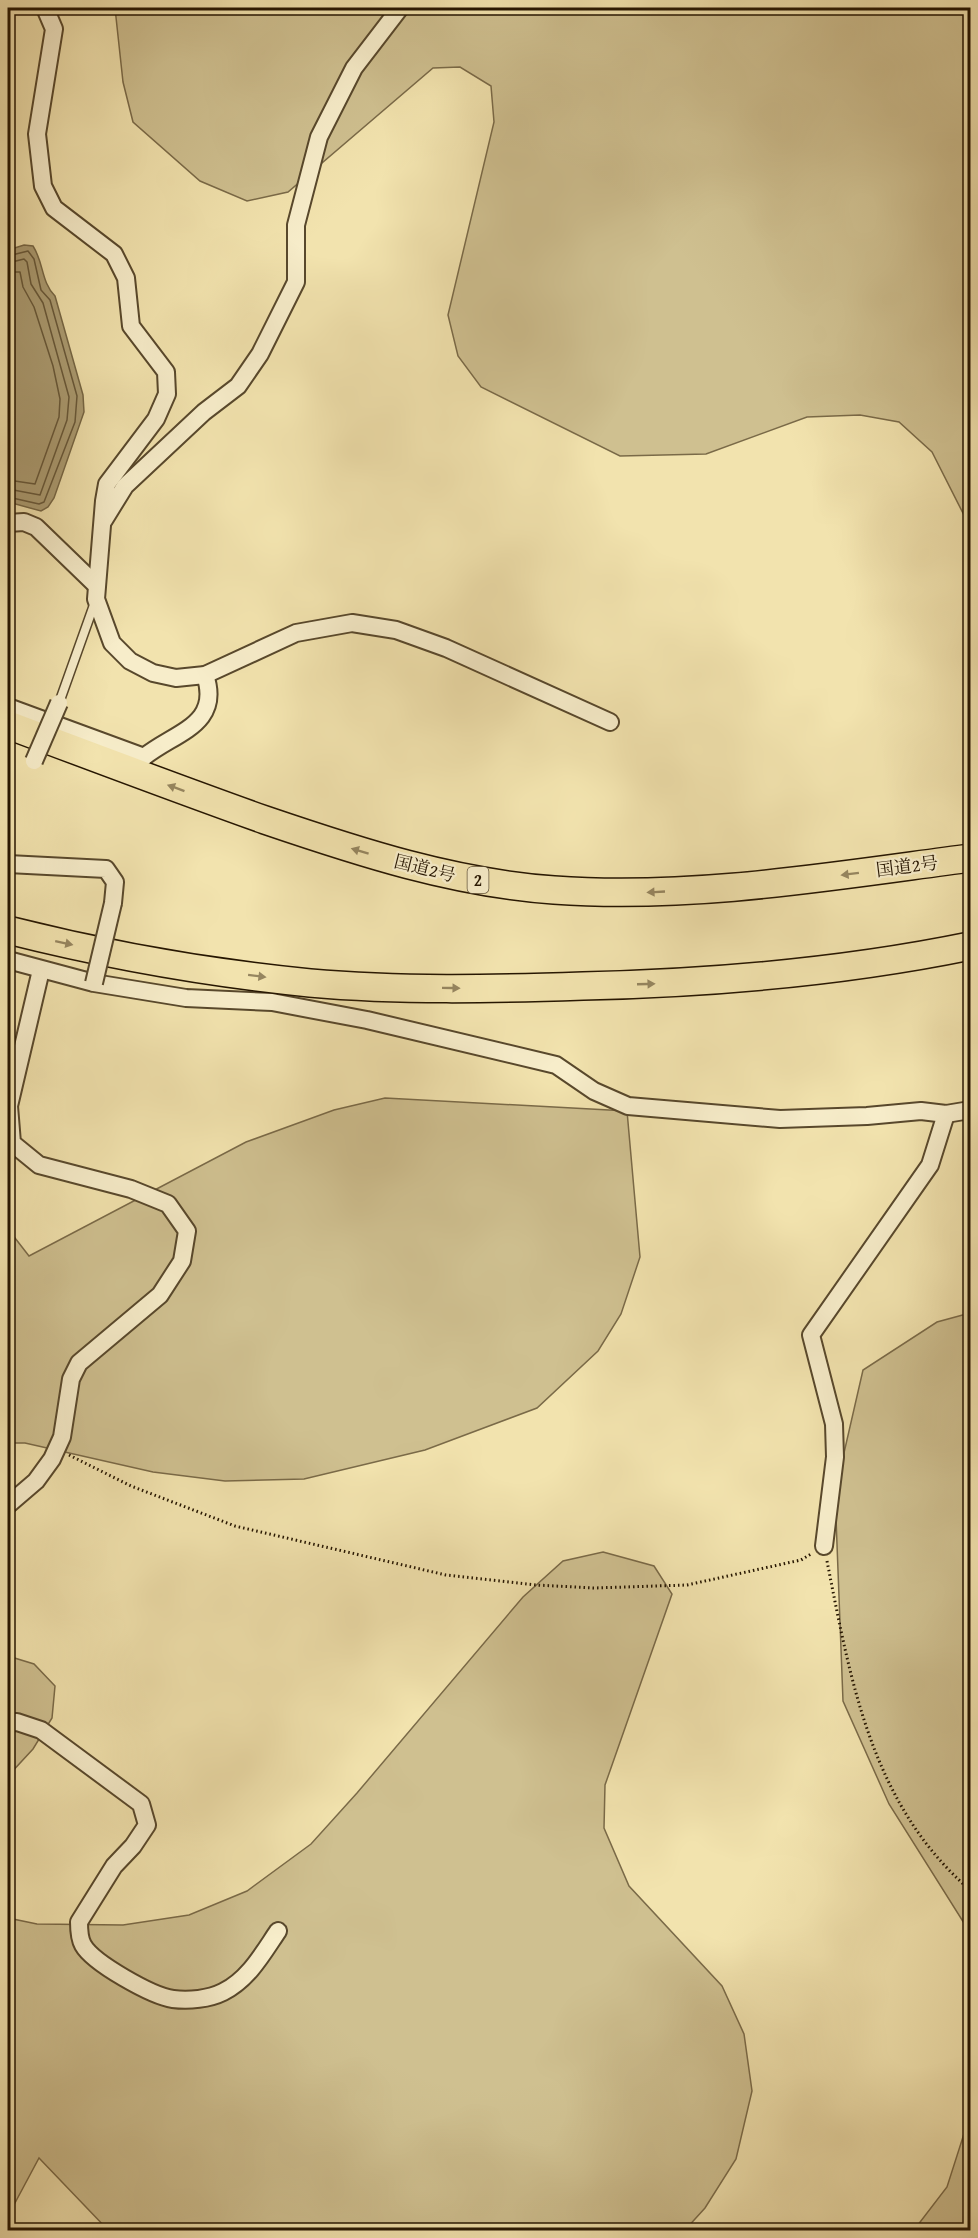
<svg xmlns="http://www.w3.org/2000/svg" width="978" height="2238" viewBox="0 0 978 2238" font-family="'Gentium Book Plus','Noto Serif JP',serif">
<style>
.green{fill:#cfc090;stroke:#7a6a48;stroke-width:1.5}
.water{fill:#ac9d73;stroke:#766745;stroke-width:1.5}
.lines{fill:none;stroke-linecap:round;stroke-linejoin:round}
.shore{stroke:#68593a;stroke-width:1.5}
.service-casing{stroke:#58482c;stroke-width:11}
.minor-casing{stroke:#58482c;stroke-width:20}
.trunk-casing{stroke:#251500;stroke-width:30}
.path{stroke:#251500;stroke-width:3;stroke-dasharray:1.5 3;stroke-linecap:butt}
.service{stroke:#f7edca;stroke-width:8}
.minor{stroke:#f7edca;stroke-width:16}
.trunk{stroke:#f2e3ae;stroke-width:27}
.minor-bridge-casing{stroke:#58482c;stroke-width:20;stroke-linecap:butt}
.minor-bridge{stroke:#f7edca;stroke-width:16}
.oneway{fill:#968660}
.labels{text-anchor:middle;dominant-baseline:central;stroke-width:4.5;stroke-linejoin:round;paint-order:stroke}
.shield{fill:#f7edca;stroke:#64563d;stroke-width:1.5}
.shield-label{font-size:16px;font-weight:bold;fill:#251500}
.street-label{font-size:18px;fill:#251500;stroke:#f7edca}
</style>
<rect width="100%" height="100%" fill="#f2e3ae"/>
<filter id="stains"><feTurbulence type="fractalNoise" baseFrequency=".00333" numOctaves="4"/><feColorMatrix values="0 0 0 0 .2 0 0 0 0 .09 0 0 0 0 .02 0 0 0 .5 -.17"/></filter>
<radialGradient id="worn" r=".72"><stop offset=".6" stop-color="#630" stop-opacity="0"/><stop offset="1" stop-color="#630" stop-opacity=".3"/></radialGradient>
<g class="green">
<polygon points="115,8 970,8 970,527 932,452 899,422 860,415 807,417 706,454 620,456 481,387 458,356 448,315 494,122 491,86 460,67 433,68 288,192 247,201 200,181 133,122 123,82"/>
<polygon points="385,1098 627,1111 640,1257 621,1314 598,1351 537,1408 425,1450 304,1479 225,1481 153,1472 25,1443 8,1443 8,1229 29,1256 246,1142 334,1110"/>
<polygon points="970,1313 970,1958 964,1923 889,1804 843,1701 835,1492 863,1370 937,1322"/>
<polygon points="603,1552 654,1566 672,1594 605,1785 604,1828 629,1886 722,1986 744,2034 752,2091 736,2159 705,2208 685,2230 108,2230 39,2158 8,2216 8,1918 37,1924 123,1925 189,1915 247,1891 311,1844 357,1793 523,1597 563,1561"/>
<polygon points="8,1656 34,1664 55,1686 52,1718 33,1749 8,1776"/>
<polygon points="970,2115 970,2230 914,2230 947,2187"/>
</g>
<path class="water" d="M24,245l9,1c11,17 8,36 22,50l28,99 1,17 -30,86 -6,9 -7,4 -33,-9v-252z"/>
<g class="lines">
<g class="shore">
<polyline points="8,256 28,251 34,259 41,290 50,300 77,396 75,422 44,502 39,504 8,497"/>
<polyline points="8,263 24,259 27,262 31,284 43,303 69,397 67,420 40,495 8,489"/>
<polyline points="8,272 20,272 23,287 34,307 53,366 60,399 59,417 35,484 8,480"/>
</g>
<defs>
<polyline id="service" points="59,703 95,602"/>
<g id="minor">
<polyline points="45,8 54,29 37,134 43,186 54,208 114,254 126,278 131,326 166,372 167,394 156,419 107,484 104,501 96,599 112,643 130,661 153,673 176,678 205,675 296,633 352,623 396,630 446,648 610,722"/>
<polyline points="104,520 125,486 204,412 238,386 260,354 296,282 296,225 319,137 354,68 400,8"/>
<polyline points="8,523 24,522 36,527 96,585"/>
<path d="M8,707l136,50c31,-25 78,-32 61,-82"/>
<polyline points="8,864 106,869 115,882 113,903"/>
<polyline points="8,960 94,983 186,998 272,1002 367,1020 556,1065 594,1091 628,1106 780,1119 867,1116 921,1111 946,1114 970,1110"/>
<polyline points="8,1505 36,1481 52,1459 62,1437 71,1379 79,1363 160,1295 182,1261 187,1231 168,1204 131,1189 39,1165 12,1143 9,1106 41,970"/>
<polyline points="824,1546 835,1457 834,1424 811,1335 930,1165 946,1114"/>
<path d="M8,1723l9,-1 24,8 100,74 6,21 -14,21 -19,20 -35,56c0,7 0,16 4,23 10,18 69,51 90,54 16,2 36,0 50,-7 26,-13 40,-39 55,-61"/>
</g>
<g id="trunk">
<path d="M8,725c85,32 170,64 257,95 94,32 189,63 289,70 139,10 279,-14 416,-32"/>
<path d="M8,930c99,25 200,43 302,53 90,8 183,6 273,3 130,-3 260,-14 387,-40"/>
</g>
</defs>
<use href="#service" class="service-casing"/>
<use href="#minor" class="minor-casing"/>
<use href="#trunk" class="trunk-casing"/>
<g class="path">
<polyline points="69,1455 131,1486 235,1526 446,1575 536,1585 594,1588 687,1585 801,1560 811,1554"/>
<path d="M827,1561c24,122 45,244 143,329"/>
</g>
<use href="#service" class="service"/>
<use href="#minor" class="minor"/>
<use href="#trunk" class="trunk"/>
<defs>
<g id="minor-bridge">
<polyline points="34,761 59,703"/>
<polyline points="94,983 113,903"/>
</g>
</defs>
<use href="#minor-bridge" class="minor-bridge-casing"/>
<use href="#minor-bridge" class="minor-bridge"/>
</g>
<defs><path id="oneway-solid" d="M-6-.8H1V-3.2L6.5 0L1 3.2V.8H-6Z" transform="scale(1.5)"/></defs>
<g class="oneway">
<use href="#oneway-solid" transform="translate(176 788) rotate(-160)"/>
<use href="#oneway-solid" transform="translate(360 851) rotate(-163)"/>
<use href="#oneway-solid" transform="translate(850 874) rotate(173)"/>
<use href="#oneway-solid" transform="translate(656 892) rotate(177)"/>
<use href="#oneway-solid" transform="translate(64 943) rotate(12)"/>
<use href="#oneway-solid" transform="translate(257 976) rotate(7)"/>
<use href="#oneway-solid" transform="translate(646 984) rotate(-2)"/>
<use href="#oneway-solid" transform="translate(451 988) rotate(1)"/>
</g>
<g class="labels">
<rect class="shield" x="467.5" y="867" width="21" height="26" rx="4.5"/>
<g class="shield-label">
<text x="478" y="880">2</text>
</g>
<g class="street-label">
<text transform="translate(907 866) rotate(-7)">国道2号</text>
<text transform="translate(425 868) rotate(14)">国道2号</text>
</g>
</g>
<rect width="978" height="2238" fill="none" stroke="#f2e3ae" stroke-width="30"/>
<rect x="9" y="9" width="960" height="2220" fill="none" stroke="#251500" stroke-width="3"/>
<rect x="15" y="15" width="948" height="2208" fill="none" stroke="#251500" stroke-width="1.5"/>
<rect width="100%" height="100%" filter="url(#stains)"/>
<rect width="100%" height="100%" fill="url(#worn)"/>
</svg>
